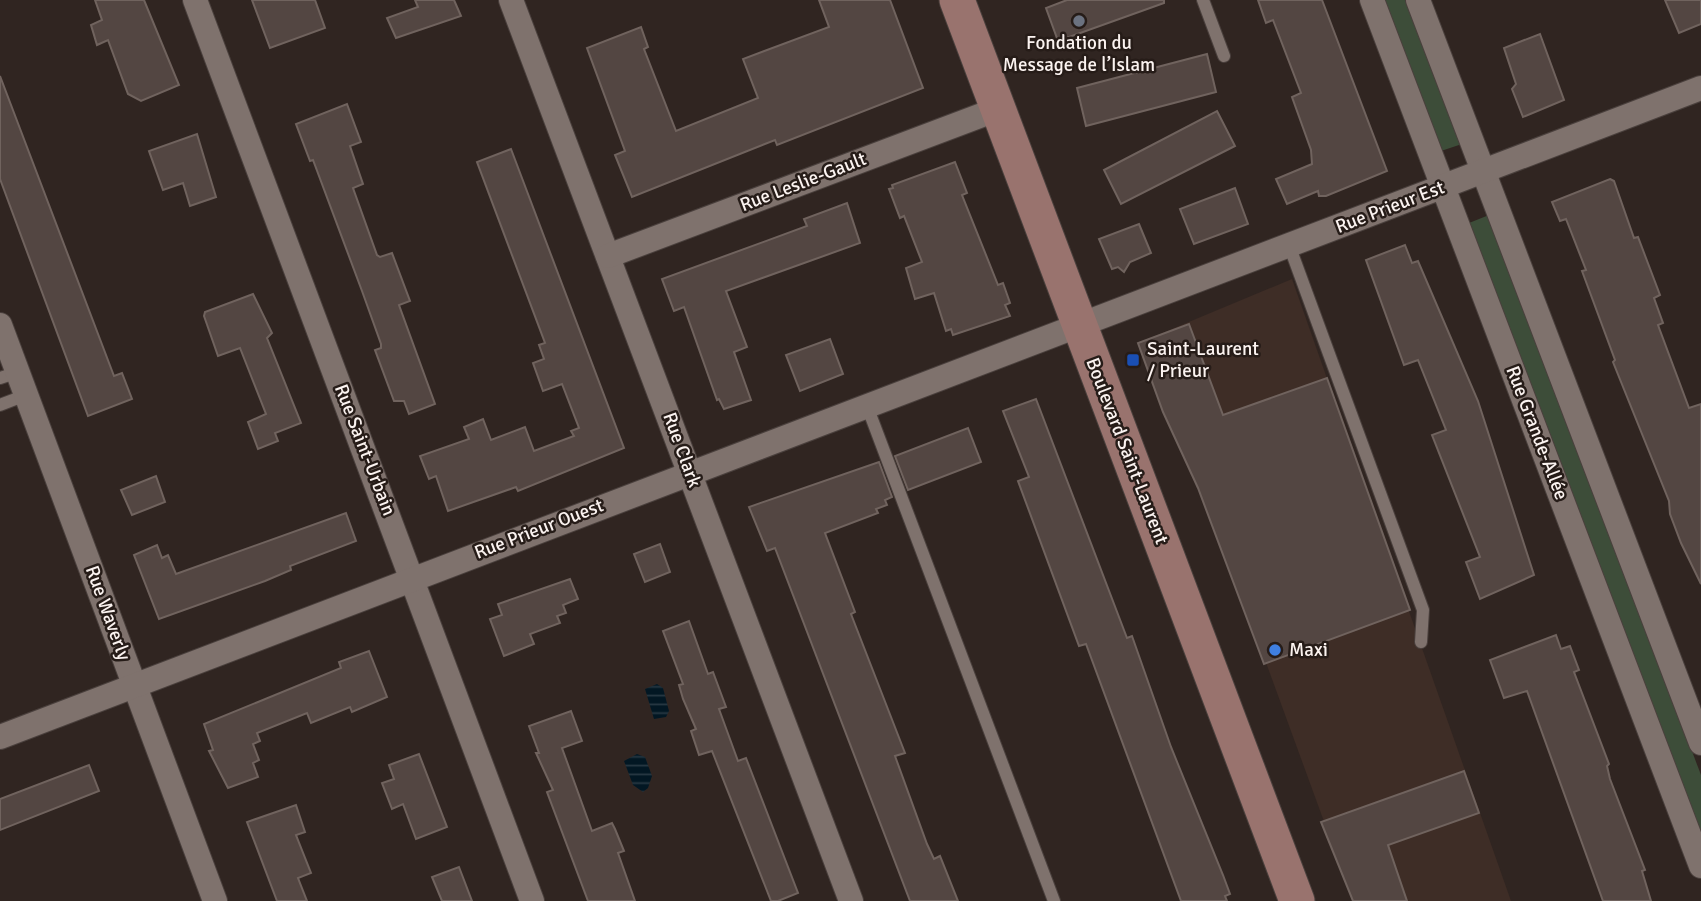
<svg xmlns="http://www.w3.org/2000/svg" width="1701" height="901" viewBox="0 0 1701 901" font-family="Signika,sans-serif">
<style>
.built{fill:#3e2d26}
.grass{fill:#3d4d39}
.water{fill:url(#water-rules)}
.building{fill:#534642;stroke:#70635e;stroke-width:2}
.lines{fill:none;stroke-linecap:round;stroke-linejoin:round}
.lane-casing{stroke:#4a403d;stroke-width:14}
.street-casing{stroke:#4a403d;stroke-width:26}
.secondary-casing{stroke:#4a403d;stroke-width:37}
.lane{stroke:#7f726d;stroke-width:12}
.street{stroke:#7f726d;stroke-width:24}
.secondary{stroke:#99736e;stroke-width:35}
.worship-dot{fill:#6b7280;stroke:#261c18;stroke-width:2.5}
.transit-dot{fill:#1a4fb4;stroke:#261c18;stroke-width:2.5}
.shop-dot{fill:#3f7fe0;stroke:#261c18;stroke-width:2.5}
.labels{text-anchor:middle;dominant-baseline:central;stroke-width:5;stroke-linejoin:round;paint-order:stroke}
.poi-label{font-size:19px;fill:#fbf3f0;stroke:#261c18;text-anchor:start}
.street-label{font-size:19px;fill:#fbf3f0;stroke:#261c18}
</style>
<defs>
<pattern id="water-rules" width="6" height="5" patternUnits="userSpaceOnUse" patternTransform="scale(1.75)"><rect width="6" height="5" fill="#021723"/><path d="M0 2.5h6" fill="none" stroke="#283943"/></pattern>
</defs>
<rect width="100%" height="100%" fill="#302521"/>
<polygon class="built" points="1292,279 1511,901 1353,901 1148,339"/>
<g class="grass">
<polygon points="1383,0 1407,0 1462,144 1441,151"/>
<polygon points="1489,215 1701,775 1701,835 1469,223"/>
</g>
<g class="water">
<polygon points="657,684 663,688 669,711 666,717 654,719 645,689"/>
<polygon points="637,754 645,757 652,776 648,788 643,792 633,785 624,761"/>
</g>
<g class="building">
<polygon points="95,0 144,0 179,85 141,101 128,94 108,40 97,45 91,25 102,20"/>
<polygon points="252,0 315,0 325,28 270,48"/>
<polygon points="415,0 454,0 461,16 396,38 387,18 418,7"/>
<polygon points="819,0 890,0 923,88 777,145 775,140 632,197 615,155 625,151 587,48 641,27 648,47 644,49 676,131 758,98 743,59 829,27"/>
<polygon points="1067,0 1164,0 1164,3 1058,41 1046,8"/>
<polygon points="1258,0 1322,0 1387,171 1326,196 1319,196 1318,191 1287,204 1276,179 1312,164 1311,150 1292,97 1301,93 1273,20 1266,23"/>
<polygon points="1665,0 1701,0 1701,24 1679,33"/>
<polygon points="1540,34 1564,100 1523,117 1512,89 1516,84 1504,48"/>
<polygon points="1207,54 1216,92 1086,126 1077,88"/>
<polygon points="0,76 114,376 122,373 132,399 88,416 0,179"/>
<polygon points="347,104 361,142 350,146 363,184 353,188 377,255 380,257 392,253 410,301 399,305 435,404 409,414 404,401 394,401 375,350 381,348 381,344 362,291 313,160 310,161 296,124"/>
<polygon points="1217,111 1235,146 1121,204 1104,170"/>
<polygon points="197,134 216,197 190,206 183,183 163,190 149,151"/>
<polygon points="511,149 624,448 518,491 516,487 448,511 436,476 429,479 420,456 469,439 464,427 483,419 491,440 525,427 534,451 574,436 571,431 579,428 562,384 543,391 533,363 544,359 539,345 545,343 477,162"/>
<polygon points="955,162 967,193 962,195 998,285 1003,283 1010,303 1005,305 1010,316 953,335 951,329 946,331 934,293 915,299 906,268 922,262 904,216 900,218 889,189 893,188 892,185"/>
<polygon points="1610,179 1614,181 1634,238 1638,237 1660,295 1654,298 1663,323 1658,325 1689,408 1701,404 1701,584 1681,543 1670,514 1669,501 1613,362 1615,360 1582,271 1586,270 1566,219 1560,221 1552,202"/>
<polygon points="1235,188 1248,224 1194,244 1180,209"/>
<polygon points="847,203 860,243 726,291 747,347 734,352 751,400 724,409 719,399 717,400 684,307 674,311 662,279 807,226 804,219"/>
<polygon points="1139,224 1151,253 1130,262 1124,272 1118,267 1112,269 1099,239"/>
<polygon points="1405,245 1412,263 1418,261 1478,401 1534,575 1480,599 1466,562 1480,557 1432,435 1446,430 1418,360 1404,365 1366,260"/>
<polygon points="253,294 272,333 267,338 301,423 275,433 278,441 258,449 248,422 266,414 240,348 218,356 204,316 205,312"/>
<polygon points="1189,324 1223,415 1327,378 1410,610 1264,664 1198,488 1163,412 1138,343"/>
<polygon points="830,339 843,374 800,391 786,355"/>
<polygon points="1036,399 1127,638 1132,636 1171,747 1223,875 1230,894 1225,896 1227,901 1181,901 1086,644 1079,646 1018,481 1029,477 1003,411"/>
<polygon points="968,428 981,462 908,490 895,456"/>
<polygon points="879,462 892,497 885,500 887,505 876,509 878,513 825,533 855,612 851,614 905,753 895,756 927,844 934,859 940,856 958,901 910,901 775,548 767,551 749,507"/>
<polygon points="156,476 165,502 132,515 121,490"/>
<polygon points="346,513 356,541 290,566 291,570 265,581 159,619 134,555 157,545 162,558 168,555 176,574"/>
<polygon points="660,544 670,572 645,582 634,554"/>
<polygon points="570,579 578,599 563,605 566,613 557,616 560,623 530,634 534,644 504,656 490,619 502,615 498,604"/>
<polygon points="689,621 708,674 713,672 726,707 719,709 738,761 746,758 798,893 778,901 771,901 712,751 699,755 691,731 696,729 683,699 679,685 683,684 663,631"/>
<polygon points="1556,635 1561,649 1570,646 1579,670 1574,672 1609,764 1607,766 1610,779 1645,870 1642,871 1651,901 1603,901 1527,691 1504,698 1490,660"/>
<polygon points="369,651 387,697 352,712 350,707 311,723 307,713 257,733 260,741 253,744 259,760 253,763 258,777 228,788 209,751 213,750 204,724 341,668 339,662"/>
<polygon points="571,711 582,741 562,748 592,831 612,823 615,829 624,851 618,853 635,901 588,901 547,792 553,790 536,753 539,753 529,726"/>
<polygon points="419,754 447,827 416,839 403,804 392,809 382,783 394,779 389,765"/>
<polygon points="89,765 99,791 0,830 0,799"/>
<polygon points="1464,771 1479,813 1388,845 1407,901 1353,901 1321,822"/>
<polygon points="296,805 305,832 296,835 311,873 298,878 307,901 277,901 247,822"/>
<polygon points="459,867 472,901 442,901 432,877"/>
</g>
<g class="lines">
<defs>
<g id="lane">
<polyline points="1203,0 1224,56"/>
<polyline points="1289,245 1423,610 1421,642"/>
<polyline points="0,378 18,372"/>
<polyline points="0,405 26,395"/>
<polyline points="867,406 1054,901"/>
</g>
<g id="street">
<polyline points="195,0 532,901"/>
<polyline points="511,0 851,901"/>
<polyline points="1372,0 1701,866"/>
<polyline points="1418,0 1701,743"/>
<polyline points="608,256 998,109"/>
<polyline points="0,325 215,901"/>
<polyline points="0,737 1701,88"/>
</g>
<polyline id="secondary" points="957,0 1297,901"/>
</defs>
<use href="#lane" class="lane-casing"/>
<use href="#street" class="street-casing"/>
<use href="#secondary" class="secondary-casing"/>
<use href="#lane" class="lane"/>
<use href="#street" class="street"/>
<use href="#secondary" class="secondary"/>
</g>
<circle class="worship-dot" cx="1079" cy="21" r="7"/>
<rect class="transit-dot" x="1126" y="353" width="14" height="14" rx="3.5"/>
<circle class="shop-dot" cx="1275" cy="650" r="7"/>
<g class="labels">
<g class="poi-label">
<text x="1079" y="43" text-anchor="middle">Fondation du<tspan x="1079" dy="22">Message de l’Islam</tspan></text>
<text x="1147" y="349">Saint-Laurent<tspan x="1147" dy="22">/ Prieur</tspan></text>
<text x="1289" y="650">Maxi</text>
</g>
<g class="street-label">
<text transform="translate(803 182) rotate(-21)">Rue Leslie-Gault</text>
<text transform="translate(1390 207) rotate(-21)">Rue Prieur Est</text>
<text transform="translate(1537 433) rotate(69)">Rue Grande-Allée</text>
<text transform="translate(365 450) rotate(69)">Rue Saint-Urbain</text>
<text transform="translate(682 450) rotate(70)">Rue Clark</text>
<text transform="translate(1127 451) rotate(69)">Boulevard Saint-Laurent</text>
<text transform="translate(539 529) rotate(-21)">Rue Prieur Ouest</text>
<text transform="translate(108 613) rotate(70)">Rue Waverly</text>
</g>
</g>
</svg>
